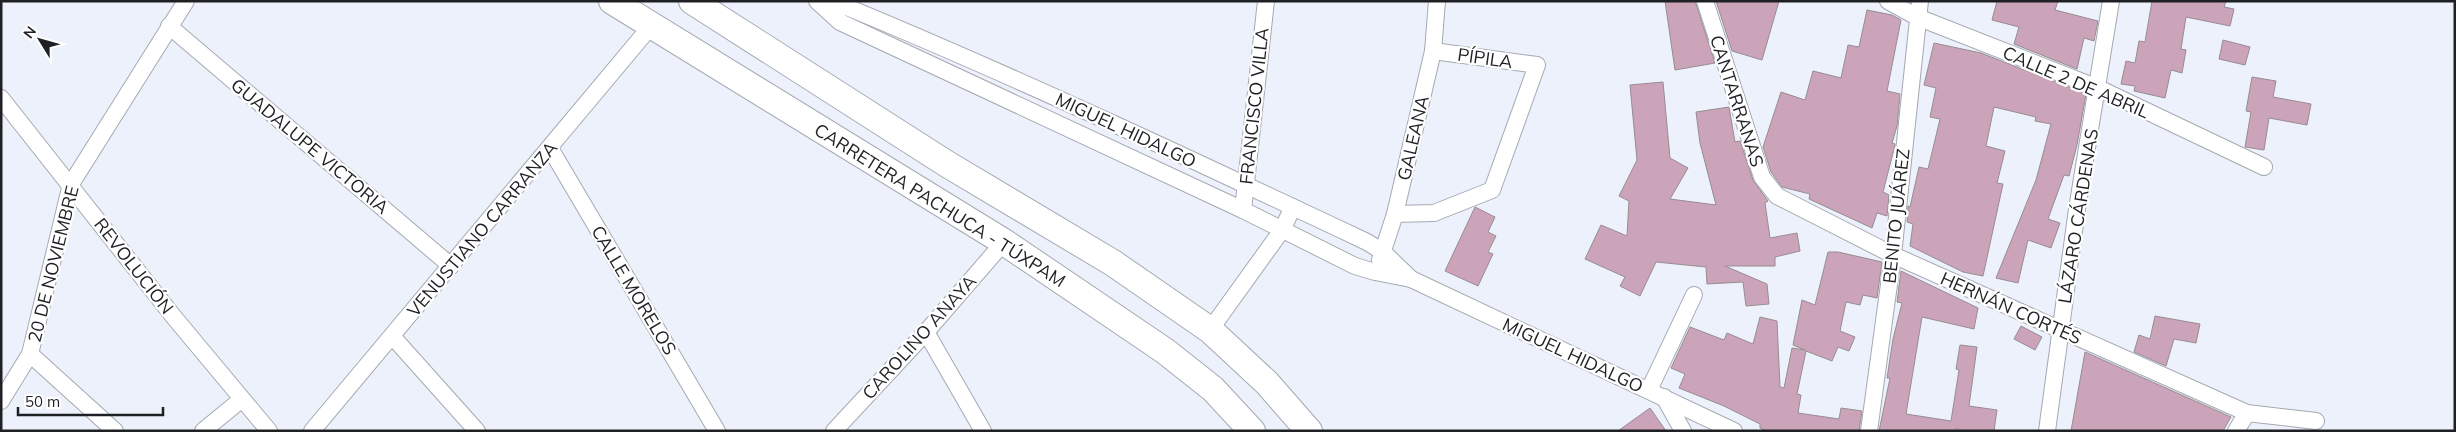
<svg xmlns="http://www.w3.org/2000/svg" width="2456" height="432" viewBox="0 0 2456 432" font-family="Mulish,sans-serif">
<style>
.building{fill:#cba4b9;stroke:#978c92}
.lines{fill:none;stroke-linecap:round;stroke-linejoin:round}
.street-casing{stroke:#a4a9b2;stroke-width:18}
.primary-casing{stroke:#a4a9b2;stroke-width:28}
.street{stroke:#fff;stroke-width:16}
.primary{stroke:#fff;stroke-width:26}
.labels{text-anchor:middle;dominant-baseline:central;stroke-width:4.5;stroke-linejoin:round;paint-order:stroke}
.street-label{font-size:18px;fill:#1f2024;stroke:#fff}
</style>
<rect width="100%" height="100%" fill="#ecf1fb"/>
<g class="building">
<polygon points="1665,1 1695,1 1715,63 1675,70"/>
<polygon points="1716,1 1779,1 1762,60 1732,51"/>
<polygon points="1997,1 2058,1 2055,10 2098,21 2094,41 2084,38 2077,69 2014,44 2019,27 1992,20"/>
<polygon points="2152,1 2226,1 2224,7 2234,9 2230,26 2186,17 2181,49 2186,50 2182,73 2171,70 2165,98 2134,91 2135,86 2121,84 2126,61 2135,63 2139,41 2145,42"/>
<polygon points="1867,10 1892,15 1901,20 1887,91 1900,94 1897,126 1892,143 1895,144 1894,149 1883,192 1889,195 1887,216 1877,213 1872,228 1809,199 1810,194 1782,187 1771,172 1763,147 1781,92 1805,100 1813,71 1841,78 1848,45 1859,47"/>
<polygon points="2223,40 2250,47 2245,65 2219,59"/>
<polygon points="1934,43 1981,53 2086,94 2077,145 2069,176 2064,175 2048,219 2060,223 2051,248 2028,240 2018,283 1996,278 2036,180 2051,124 2035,121 2036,117 1994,107 1986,146 2005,151 1997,183 2003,184 1983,276 1963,272 1910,246 1913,224 1907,222 1908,206 1910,207 1919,167 1928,169 1940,119 1930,117 1936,88 1924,85"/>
<polygon points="2252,77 2276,81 2273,97 2311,104 2307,125 2269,118 2264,150 2245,147 2251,112 2246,111"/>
<polygon points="1663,82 1670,158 1688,168 1670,199 1716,205 1700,143 1696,112 1729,107 1735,142 1740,141 1753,180 1768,201 1765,203 1770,238 1797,233 1800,251 1775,257 1775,266 1725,266 1767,284 1769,304 1746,306 1743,282 1707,284 1706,267 1656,262 1640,296 1620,286 1625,277 1585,259 1601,225 1627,236 1629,201 1619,196 1637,160 1630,85"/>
<polygon points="1475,207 1495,217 1488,232 1496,236 1488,252 1493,254 1478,286 1445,271"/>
<polygon points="1828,252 1838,252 1882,262 1877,298 1863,295 1860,305 1846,302 1840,331 1855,337 1849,351 1838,347 1832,361 1806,351 1797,394 1801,395 1798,413 1839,419 1841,408 1862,411 1859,431 1767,431 1760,428 1760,424 1724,406 1679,388 1685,374 1671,368 1690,327 1724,340 1727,333 1753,344 1760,317 1777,321 1780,387 1784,388 1792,348 1805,350 1793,345 1802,300 1815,305"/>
<polygon points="1901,271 1978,308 1974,329 1922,317 1906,414 1951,421 1959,370 1956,369 1960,345 1977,347 1969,406 1997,410 1994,431 1962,431 1956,428 1956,431 1879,431 1890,378 1887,378 1893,339 1902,303 1897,302"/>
<polygon points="2155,316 2200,324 2196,343 2174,339 2166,366 2134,352 2139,335 2150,339"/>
<polygon points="2021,326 2042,337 2035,350 2014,339"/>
<polygon points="2085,352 2231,417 2223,431 2071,431"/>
<polygon points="1650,408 1666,431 1618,431"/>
</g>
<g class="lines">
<defs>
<g id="street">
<polyline points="817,1 840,22 1243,210 1355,266 1375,272 1411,279 1734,431"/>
<polyline points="1705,1 1762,177 1777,196 1893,255 2247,413"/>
<polyline points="1888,1 1917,17 2098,88 2264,167"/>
<path d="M829,10l18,-3c176,73 348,154 520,235l16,10 28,27"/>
<polyline points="169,26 451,266"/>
<polyline points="1,98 173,316 269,431"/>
<polyline points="550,148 717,431"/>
<polyline points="1243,210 1266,1"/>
<polyline points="1395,214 1434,213 1492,190 1537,65 1433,51"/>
<polyline points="1380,260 1395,214 1433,51 1437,1"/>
<polyline points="1210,330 1282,230 1293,207"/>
<polyline points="926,332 983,431"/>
<polyline points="392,336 477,431"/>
<polyline points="30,354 115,431"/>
<polyline points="1649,390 1694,295"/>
<polyline points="1664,397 1683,431"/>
<polyline points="1,401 30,354 71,184 186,1"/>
<polyline points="203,431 242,399"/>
<polyline points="312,431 651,26"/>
<polyline points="834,431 926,332 1004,242"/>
<polyline points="1869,431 1893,255 1920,1"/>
<polyline points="2047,431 2077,209 2111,1"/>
<polyline points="2236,431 2247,413 2316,421"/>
</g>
<g id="primary">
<polyline points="612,1 1004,242 1165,351 1213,389 1252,431"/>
<polyline points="692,1 947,164 1113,263 1210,330 1267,383 1309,431"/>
</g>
</defs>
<use href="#street" class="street-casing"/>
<use href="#primary" class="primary-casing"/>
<use href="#street" class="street"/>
<use href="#primary" class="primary"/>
</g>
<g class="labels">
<g class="street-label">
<text transform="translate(1485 58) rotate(8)">PÍPILA</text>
<text transform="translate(2076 82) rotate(23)">CALLE 2 DE ABRIL</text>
<text transform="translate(1737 101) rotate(72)">CANTARRANAS</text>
<text transform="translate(1254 106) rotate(-84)">FRANCISCO VILLA</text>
<text transform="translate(1126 130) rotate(25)">MIGUEL HIDALGO</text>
<text transform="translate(1413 138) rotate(-77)">GALEANA</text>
<text transform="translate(310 146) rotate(40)">GUADALUPE VICTORIA</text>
<text transform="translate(940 205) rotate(32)">CARRETERA PACHUCA - TÚXPAM</text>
<text transform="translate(1896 216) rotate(-84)">BENITO JUÁREZ</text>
<text transform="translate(2078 216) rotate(-81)">LÁZARO CÁRDENAS</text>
<text transform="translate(482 229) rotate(-50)">VENUSTIANO CARRANZA</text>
<text transform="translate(53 264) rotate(-76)">20 DE NOVIEMBRE</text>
<text transform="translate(134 266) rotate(52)">REVOLUCIÓN</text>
<text transform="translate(634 290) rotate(59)">CALLE MORELOS</text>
<text transform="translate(2011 308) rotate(24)">HERNÁN CORTÉS</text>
<text transform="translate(919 337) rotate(-48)">CAROLINO ANAYA</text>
<text transform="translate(1573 355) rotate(25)">MIGUEL HIDALGO</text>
</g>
</g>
<rect width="2456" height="432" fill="none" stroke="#1f2024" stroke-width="5"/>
<g transform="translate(40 40) rotate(307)" stroke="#ffffff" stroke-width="4" paint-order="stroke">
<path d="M0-4L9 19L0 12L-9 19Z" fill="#1f2024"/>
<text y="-8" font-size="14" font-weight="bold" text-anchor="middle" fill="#1f2024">N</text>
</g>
<path d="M18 407v8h145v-8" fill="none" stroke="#1f2024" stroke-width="2.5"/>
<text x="25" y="407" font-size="15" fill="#1f2024" stroke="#ffffff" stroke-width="4" paint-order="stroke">50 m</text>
</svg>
